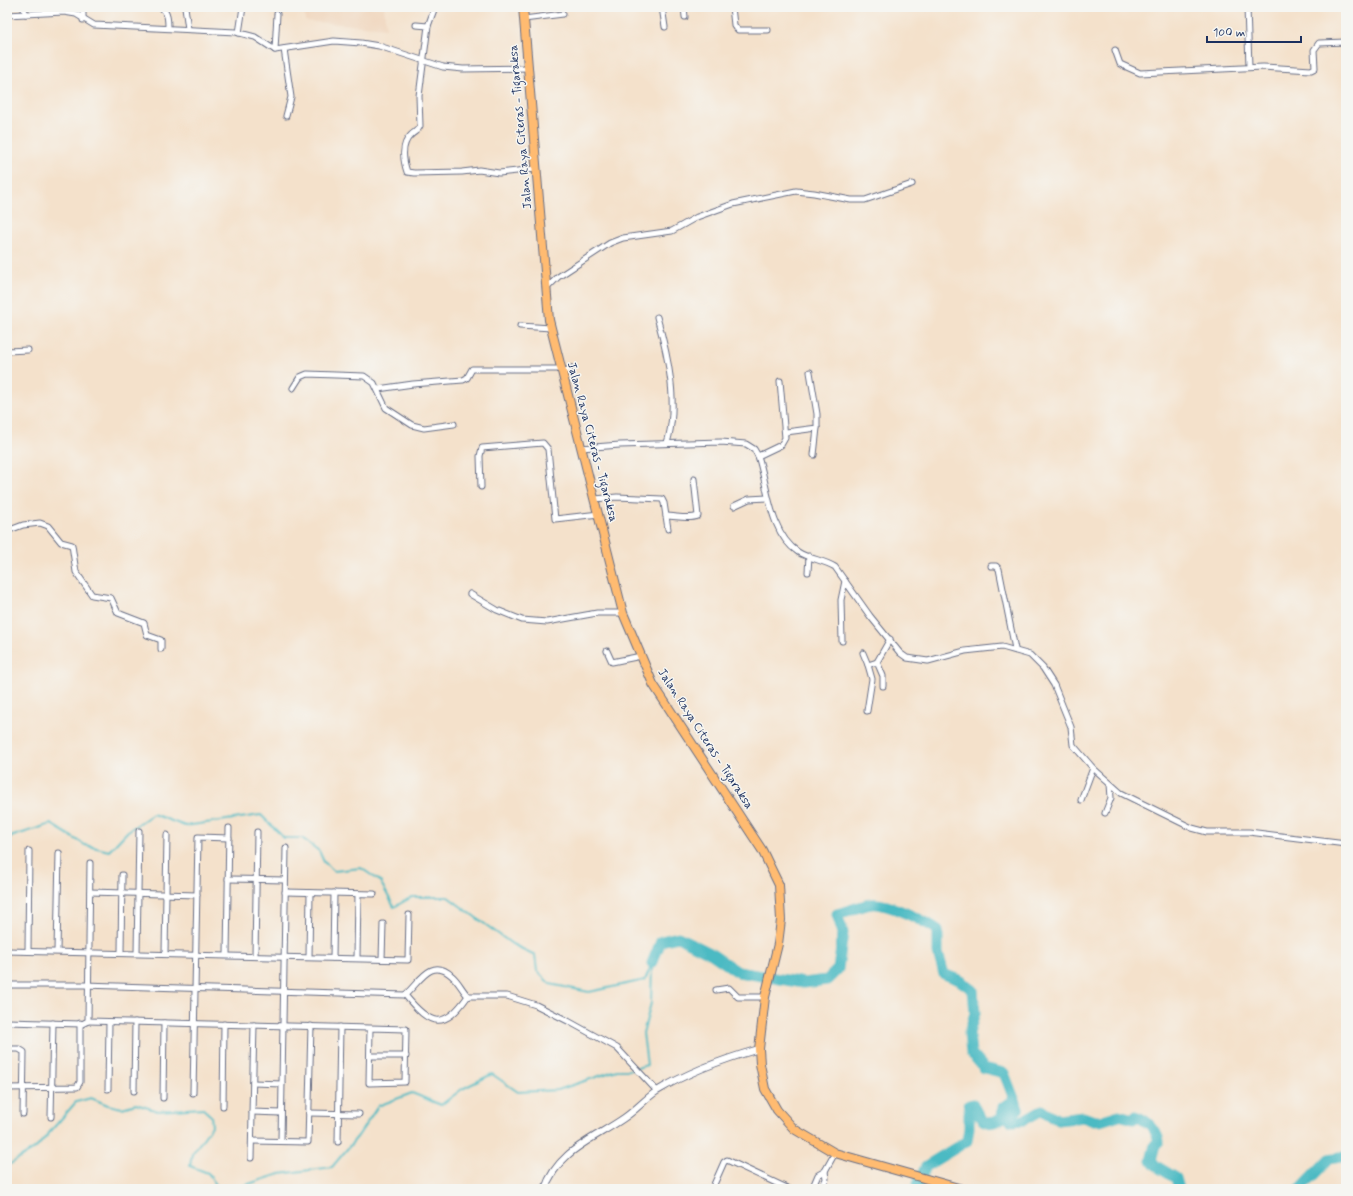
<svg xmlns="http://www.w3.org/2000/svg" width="1353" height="1196" viewBox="0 0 1353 1196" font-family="Mynerve,sans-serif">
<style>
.built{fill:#f0d5bc}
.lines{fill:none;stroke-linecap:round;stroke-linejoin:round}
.stream{stroke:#4cbac3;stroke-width:2}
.river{stroke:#4cbac3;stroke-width:11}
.minor-casing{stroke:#676d84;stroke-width:7}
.tertiary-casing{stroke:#676d84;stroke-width:8}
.primary-casing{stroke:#676d84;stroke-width:10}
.minor{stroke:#fff;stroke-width:5}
.tertiary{stroke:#fff;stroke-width:6}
.primary{stroke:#ffbb71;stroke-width:8}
.labels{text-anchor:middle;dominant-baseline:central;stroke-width:3;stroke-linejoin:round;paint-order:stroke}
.street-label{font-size:12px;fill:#1b2f5e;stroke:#f6f6f2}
</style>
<rect width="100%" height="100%" fill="#f6f6f2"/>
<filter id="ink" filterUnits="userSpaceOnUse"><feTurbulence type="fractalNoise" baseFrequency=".025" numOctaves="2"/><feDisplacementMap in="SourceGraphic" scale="8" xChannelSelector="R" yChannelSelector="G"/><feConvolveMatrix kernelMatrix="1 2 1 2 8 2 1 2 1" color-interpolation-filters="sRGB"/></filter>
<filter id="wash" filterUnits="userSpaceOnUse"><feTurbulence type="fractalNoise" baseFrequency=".012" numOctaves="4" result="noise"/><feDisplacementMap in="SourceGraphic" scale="16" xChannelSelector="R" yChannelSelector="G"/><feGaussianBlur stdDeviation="0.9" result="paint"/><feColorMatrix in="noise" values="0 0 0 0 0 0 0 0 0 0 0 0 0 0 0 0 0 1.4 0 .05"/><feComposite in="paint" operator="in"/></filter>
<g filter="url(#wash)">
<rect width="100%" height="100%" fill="#f4e1cb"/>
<polygon class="built" points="305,7 384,7 386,28 305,21"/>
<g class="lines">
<g class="stream">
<polyline points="7,838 51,824 85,845 109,851 128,831 153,814 185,826 261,815 284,838 302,838 319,851 324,862 334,871 361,868 380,881 394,907 412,897 448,897 512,944 535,955 537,971 550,984 589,992 645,980 652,963"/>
<polyline points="7,1166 36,1148 76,1102 91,1098 108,1105 122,1108 136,1104 158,1111 202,1108 211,1116 212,1126 192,1154 190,1166 208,1173 219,1189"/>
<polyline points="233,1189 280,1174 332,1167 358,1136 378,1106 412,1093 441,1105 462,1089 492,1074 518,1092 558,1090 617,1070 630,1070 647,1065 643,1033 651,1003 652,964"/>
</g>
<g class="river">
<path d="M652,963l9,-22 17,-4 32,16 28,19 66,11 23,-3 11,-11 5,-36 -6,-19c11,-3 23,-8 34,-10 15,-2 54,17 67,26v23l6,21 15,6 14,10 2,23 -6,20 2,20 13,15 20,5 14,36 -7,4 -2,5 3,3 12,-1 18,-10 16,10 25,-3 11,4h6l19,-6 14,4 2,-3c12,4 21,13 24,25l-4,4 -4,15 5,6 20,12 3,11"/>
<path d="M916,1189l10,-23 41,-25 2,-13v-23l4,-1c6,15 13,25 29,14l1,-11 5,-3 8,-1"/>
<polyline points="1300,1189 1329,1159 1346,1156"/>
</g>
</g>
</g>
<g filter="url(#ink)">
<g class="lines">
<defs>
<g id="minor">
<polyline points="23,7 26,14"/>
<path d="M161,7c7,6 7,13 7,21"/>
<polyline points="185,7 188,29"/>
<polyline points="662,7 665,27"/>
<polyline points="684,7 685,17"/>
<polyline points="732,7 734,25 738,30 768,30"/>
<polyline points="1247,7 1249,67"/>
<polyline points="7,15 64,12 76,14 94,25 236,32 255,37 275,50 334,41 361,43 379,46 443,67 463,69 529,68"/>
<polyline points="524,19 563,14"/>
<polyline points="83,20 83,7"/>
<path d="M416,25l12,1 -9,70 1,30c-2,5 -5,5 -9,9 -10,9 -8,25 -4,37l7,1 48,-1 17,-2 20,3 37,-4"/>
<polyline points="428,26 435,7"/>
<polyline points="239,33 243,7"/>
<polyline points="284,49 291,97 286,116"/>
<polyline points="275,50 277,14"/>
<polyline points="1115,50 1120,64 1140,73 1263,67 1311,70 1315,68 1314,50 1319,43 1346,42"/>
<polyline points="546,289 558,277 610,243 623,238 672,231 697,217 733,204 796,191 814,193 851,200 865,200 912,184"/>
<path d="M657,317c11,39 22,87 10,126"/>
<polyline points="520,326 551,328"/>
<polyline points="7,351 28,350"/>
<polyline points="562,373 571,368"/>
<polyline points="293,388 300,377 307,374 364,376 374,383 386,408 412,425 424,428 454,424"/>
<polyline points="378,389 413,384 463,380 467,378 472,369 561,369"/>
<polyline points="786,432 817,428 817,414 810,372"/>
<path d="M581,448l39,-3 101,-3 25,2 8,5 4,7c10,29 11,77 40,96 11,7 26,8 37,15l35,49 30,37 7,5 21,3 37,-10 37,-4 28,8 13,13 11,17 17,42 2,18 20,23 28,25 71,35 15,4h42l97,12"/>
<polyline points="814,455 817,428"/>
<polyline points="758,456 781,445 785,438 780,381"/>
<polyline points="481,487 480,456 482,448 543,443 548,449 555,519 599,514"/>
<polyline points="595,499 617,497 662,499 664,503 668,529"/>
<polyline points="734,506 749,499 767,498"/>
<path d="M666,516c10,0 23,4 32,0l-4,-37"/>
<polyline points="7,531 23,525 40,523 48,526 61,542 72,545 76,572 92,595 111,598 118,613 144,623 147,635 161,640 161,649"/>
<polyline points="991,566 996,566 999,569 1015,649"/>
<polyline points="808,572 809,556"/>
<polyline points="470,594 497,610 522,620 547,622 597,613 623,613"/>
<polyline points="842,641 841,600 845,581"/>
<polyline points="607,651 612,662 641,656"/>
<polyline points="863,653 868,665"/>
<polyline points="883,686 883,676 877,662 890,639"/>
<polyline points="867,711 872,679 868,665 877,662"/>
<polyline points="1081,800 1093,768"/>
<polyline points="1105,813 1111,798 1110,784"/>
<polyline points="228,879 285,880"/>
<polyline points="90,892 197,895"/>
<polyline points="285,892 374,894"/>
<polyline points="7,951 408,960 409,915"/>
<polyline points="28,951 29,851"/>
<polyline points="57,951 59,853"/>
<polyline points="121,952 122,875"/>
<polyline points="137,953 139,831"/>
<polyline points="165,953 167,835"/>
<polyline points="227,955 229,828"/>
<polyline points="255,956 257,832"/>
<polyline points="309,957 310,893"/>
<polyline points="333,958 334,893"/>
<polyline points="357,958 358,894"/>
<polyline points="382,959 383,924"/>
<path d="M7,985h77l321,10c14,-12 26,-39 47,-19 7,6 10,14 16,20h39l29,9 32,16 49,27 40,43"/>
<polyline points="716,990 729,988 738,997 765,997"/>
<path d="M405,995c26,32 39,35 63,1"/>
<polyline points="88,1021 370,1028 406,1029 405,1082 369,1083 370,1028"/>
<polyline points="7,1022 82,1024 88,1021 90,863"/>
<polyline points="7,1049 19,1049 24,1052 23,1114"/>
<polyline points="370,1056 406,1056"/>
<polyline points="253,1083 282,1084"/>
<polyline points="7,1088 77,1087 80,1082 80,1023"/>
<polyline points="108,1089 109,1022"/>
<polyline points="134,1091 135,1022"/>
<polyline points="193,1093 198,837 229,838"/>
<polyline points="163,1098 164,1023"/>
<polyline points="223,1106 224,1024"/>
<polyline points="252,1112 281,1113"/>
<polyline points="309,1113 359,1114"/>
<polyline points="51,1117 53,1023"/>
<polyline points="252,1141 308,1142 311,1026"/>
<polyline points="281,1141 286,848"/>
<polyline points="338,1142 340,1027"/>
<polyline points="251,1158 254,1025"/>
<polyline points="712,1189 724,1162 727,1160 789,1189"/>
<polyline points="812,1189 818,1175 825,1171"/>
<polyline points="821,1189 826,1179 825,1171 835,1153"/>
</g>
<path id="tertiary" d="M545,1189c12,-38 49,-50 79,-71 12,-8 21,-19 33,-27 31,-19 67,-32 102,-42"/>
<polyline id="primary" points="523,7 549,320 623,613 653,684 762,850 779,885 781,920 778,944 765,997 759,1049 760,1064 765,1089 777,1110 794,1129 835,1153 962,1189"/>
</defs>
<use href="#minor" class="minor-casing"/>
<use href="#tertiary" class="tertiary-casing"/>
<use href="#primary" class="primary-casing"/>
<use href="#minor" class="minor"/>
<use href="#tertiary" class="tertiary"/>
<use href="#primary" class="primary"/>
</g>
</g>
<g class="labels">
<g class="street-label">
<text transform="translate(521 127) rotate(-95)">Jalan Raya Citeras - Tigaraksa</text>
<text transform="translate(592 442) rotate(75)">Jalan Raya Citeras - Tigaraksa</text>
<text transform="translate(705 739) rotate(57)">Jalan Raya Citeras - Tigaraksa</text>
</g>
</g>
<rect width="1353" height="1196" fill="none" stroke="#f6f6f2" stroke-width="24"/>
<path d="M1207 36v6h94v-6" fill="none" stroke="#1b2f5e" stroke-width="2"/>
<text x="1213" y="36" font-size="12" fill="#1b2f5e" stroke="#f6f6f2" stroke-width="3" paint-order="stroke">100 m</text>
</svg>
